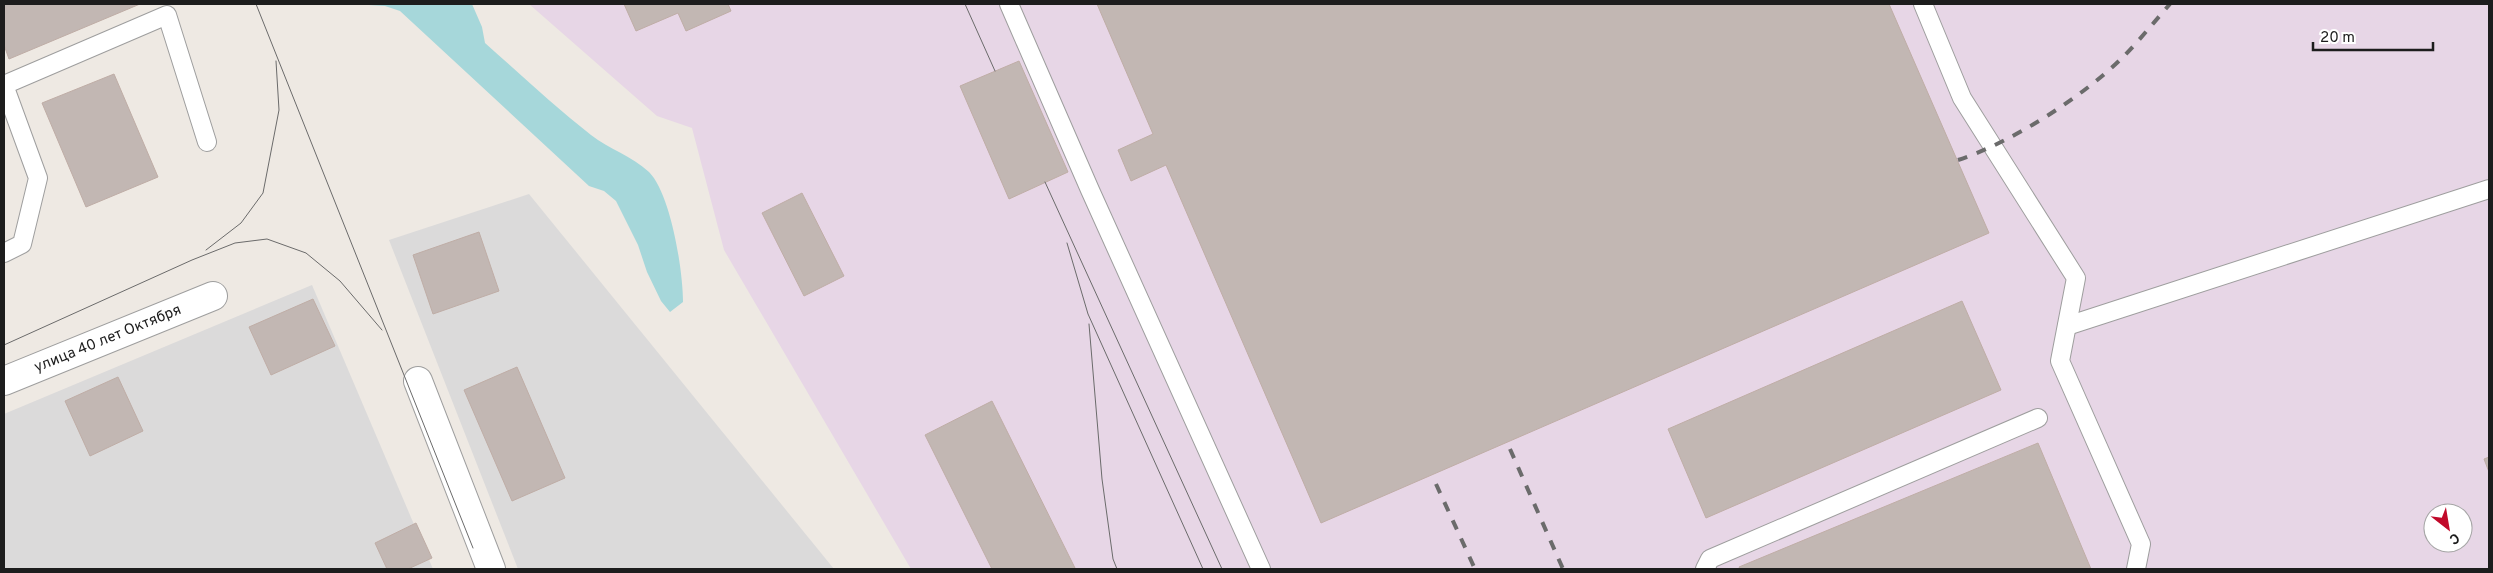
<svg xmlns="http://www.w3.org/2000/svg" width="2493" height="573" viewBox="0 0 2493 573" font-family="Overpass,sans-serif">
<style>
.residential{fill:#dbdada}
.industrial{fill:#e7d6e6;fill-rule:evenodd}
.water{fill:#a6d7da}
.building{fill:#c2b7b3;stroke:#bfada6}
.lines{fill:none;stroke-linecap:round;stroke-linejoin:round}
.service-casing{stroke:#9e9e9e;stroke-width:20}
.minor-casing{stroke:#9e9e9e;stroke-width:30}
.service{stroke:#fff;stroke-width:18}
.minor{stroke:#fff;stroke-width:28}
.tram{stroke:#6b6b6b;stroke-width:1}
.rail{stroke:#6b6b6b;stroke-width:4;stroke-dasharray:10 10;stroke-linecap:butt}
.labels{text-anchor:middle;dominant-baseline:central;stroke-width:4;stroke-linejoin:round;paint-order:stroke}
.street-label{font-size:15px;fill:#1d1d1d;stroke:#fff}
</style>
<rect width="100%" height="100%" fill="#eee9e3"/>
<g class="residential">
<polygon points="529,194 834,569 518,569 389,240"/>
<polygon points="312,285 433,569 4,569 4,414"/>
</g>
<path class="industrial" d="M529,4h1960v565h-1578l-187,-319 -32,-122 -35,-12zM2433,513h30v30h-30z"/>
<path class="water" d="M352,4h120l10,23 3,16c35,31 69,63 106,92 18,14 41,21 58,37 22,22 34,99 34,130l-13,10 -9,-11 -14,-29 -9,-27 -22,-44 -12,-10 -15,-5 -189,-175 -15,-5z"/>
<g class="building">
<polygon points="4,4 140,4 9,59 4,45"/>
<polygon points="624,4 728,4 731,11 686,31 678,13 636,31"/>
<polygon points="1097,4 1889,4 1989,233 1321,523 1166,165 1131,181 1118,150 1153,134"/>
<polygon points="1019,61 1068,172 1009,199 960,86"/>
<polygon points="114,74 158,177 86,207 42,103"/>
<polygon points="802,193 844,276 804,296 762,213"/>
<polygon points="479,232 499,291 433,314 413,255"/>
<polygon points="313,299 335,346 271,375 249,327"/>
<polygon points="1962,301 2001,390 1706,518 1668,429"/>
<polygon points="517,367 565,478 512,501 464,390"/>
<polygon points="118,377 143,431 90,456 65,401"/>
<polygon points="992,401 1075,568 1072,569 992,569 925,435"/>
<polygon points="2038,443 2091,569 1740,569 1739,567"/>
<polygon points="2489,457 2489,472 2484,459"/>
<polygon points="416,523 432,558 408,569 387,569 375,543"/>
</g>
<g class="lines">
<defs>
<g id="service">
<polyline points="1009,4 1090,190 1261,569"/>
<polyline points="1923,4 1962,98 2076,278 2060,361 2141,544 2136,569"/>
<polyline points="4,85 167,15 207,142"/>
<polyline points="4,85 38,178 22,244 4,253"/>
<polyline points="2067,326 2489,189"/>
<polyline points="1705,569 1710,559 2038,418"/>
</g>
<g id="minor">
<path id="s1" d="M4,381l209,-85"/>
<polyline points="418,381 491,569"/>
</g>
</defs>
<use href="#service" class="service-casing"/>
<use href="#minor" class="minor-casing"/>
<use href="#service" class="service"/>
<use href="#minor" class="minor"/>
<g class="tram">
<polyline points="256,4 473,548"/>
<polyline points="965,4 995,71"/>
<polyline points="1045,182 1222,569"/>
<polyline points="1067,243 1088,314 1203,569"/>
<polyline points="206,250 241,223 263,193 279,110 276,61"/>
<polyline points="1089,324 1102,479 1113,559 1117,569"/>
<polyline points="4,345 192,260 235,243 267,239 306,253 340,281 382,330"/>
</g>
<g class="rail">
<path d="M1958,160c52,-17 122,-61 164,-102 17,-17 32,-36 48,-54"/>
<polyline points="1510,449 1563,569"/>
<polyline points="1436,484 1475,569"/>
</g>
</g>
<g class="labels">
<g class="street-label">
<text stroke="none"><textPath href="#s1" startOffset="112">улица 40 лет Октября</textPath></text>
</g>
</g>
<rect width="2493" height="573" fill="none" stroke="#1d1d1d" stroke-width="10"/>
<g transform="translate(2448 528) rotate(149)"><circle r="24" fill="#ffffff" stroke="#a5a5a5"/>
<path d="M0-4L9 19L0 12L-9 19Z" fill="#c1092a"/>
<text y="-8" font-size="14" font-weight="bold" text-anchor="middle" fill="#1d1d1d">С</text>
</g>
<path d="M2313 42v8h120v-8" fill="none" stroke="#1d1d1d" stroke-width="2.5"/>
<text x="2320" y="42" font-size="15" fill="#1d1d1d" stroke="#ffffff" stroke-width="4" paint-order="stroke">20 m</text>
</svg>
